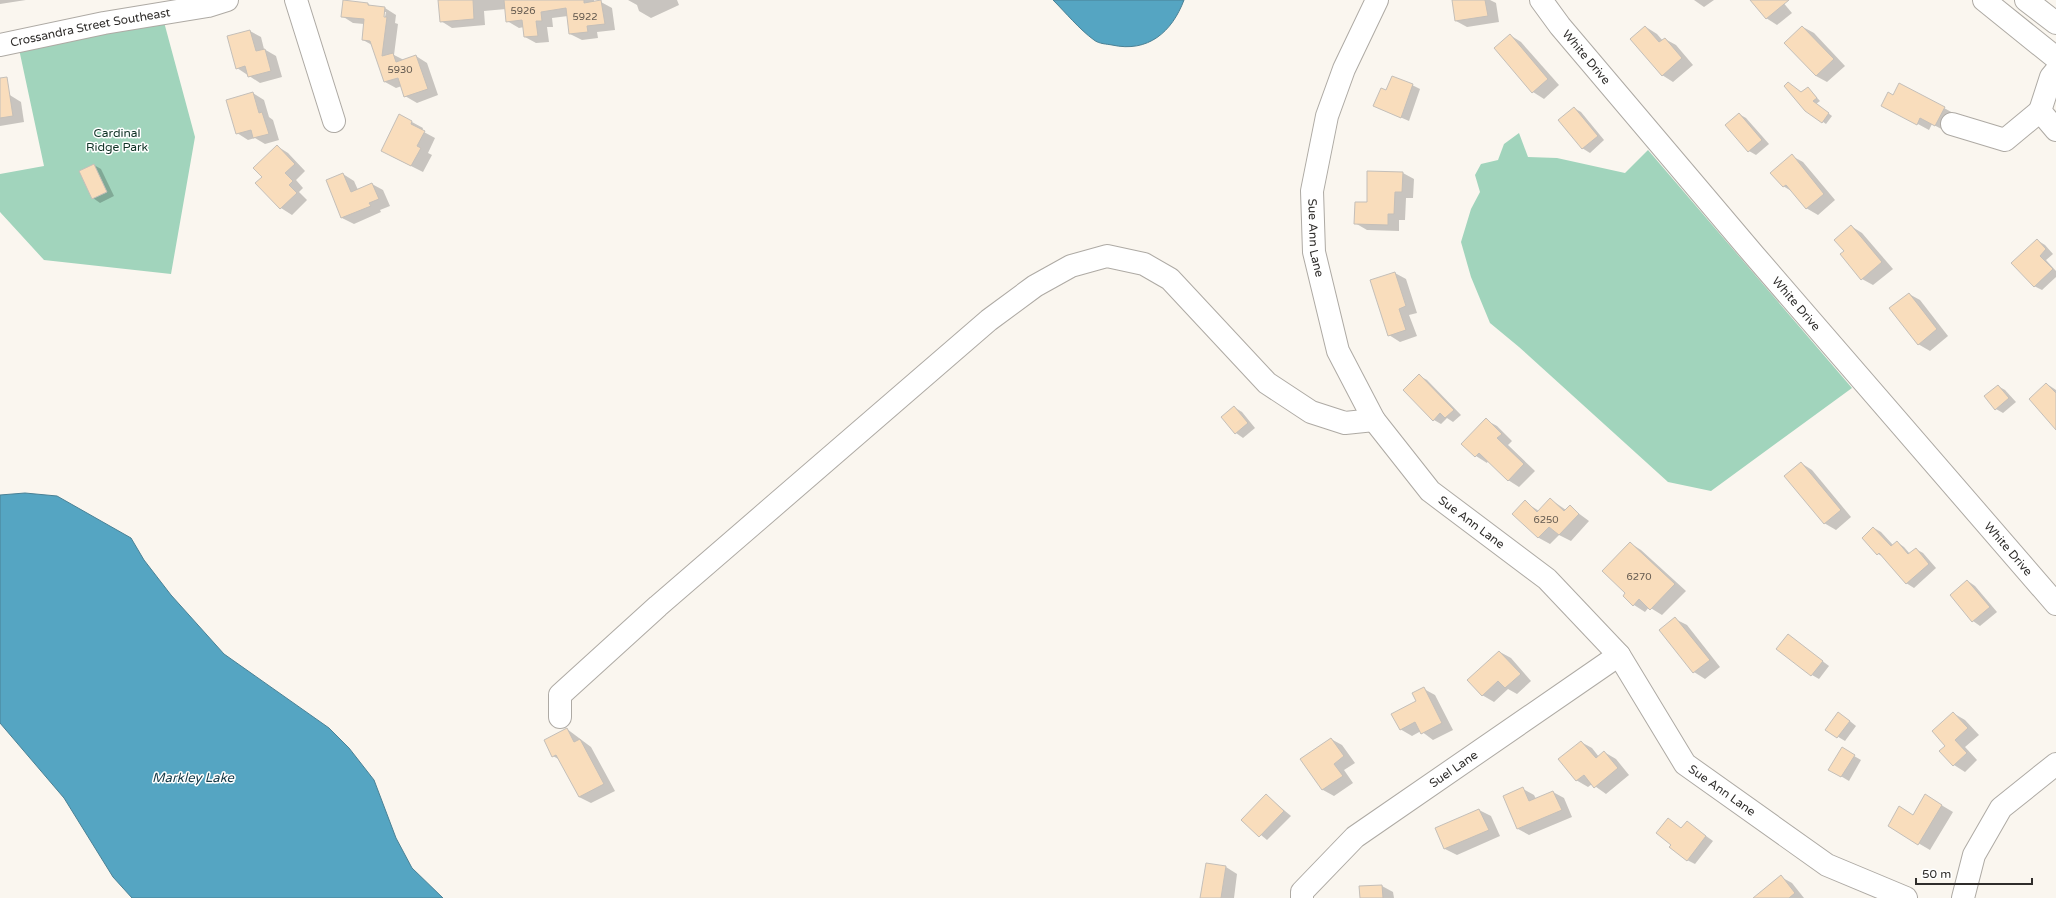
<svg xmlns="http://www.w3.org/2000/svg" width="2056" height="898" viewBox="0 0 2056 898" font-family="'Varela Round',sans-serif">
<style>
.green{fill:#a1d4bc}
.water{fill:#55a5c2;stroke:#4a8195}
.shadow{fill:#0003;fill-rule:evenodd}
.building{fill:#f9ddbc;stroke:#c4bfb9}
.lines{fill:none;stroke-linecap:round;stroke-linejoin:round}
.minor-casing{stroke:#aeaaa4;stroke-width:24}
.minor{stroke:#fff;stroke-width:22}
.labels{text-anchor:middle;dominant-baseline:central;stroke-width:3;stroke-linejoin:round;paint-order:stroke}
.number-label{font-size:10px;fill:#62594f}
.street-label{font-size:12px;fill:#2f2d2b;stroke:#fff}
.park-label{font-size:12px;fill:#103225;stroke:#fff}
.water-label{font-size:13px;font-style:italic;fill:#153a47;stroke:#fff}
</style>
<rect width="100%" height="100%" fill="#faf6ef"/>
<g class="green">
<polygon points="164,22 195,137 171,274 44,260 0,212 0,174 44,166 19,49"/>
<polygon points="1519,133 1528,157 1557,158 1625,173 1648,150 1852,388 1711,491 1668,482 1519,347 1490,323 1471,277 1461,242 1471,209 1480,192 1475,175 1481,164 1498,160 1504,144"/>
</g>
<g class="water">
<path d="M1053,0h131c-12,32 -36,53 -72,45 -5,-1 -13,-1 -18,-5 -15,-11 -28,-27 -41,-40z"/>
<polygon points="25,493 57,496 131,538 144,560 171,595 224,654 329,728 349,748 374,780 396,838 412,868 443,898 132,898 113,877 64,798 0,723 0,495"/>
</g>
<g class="shadow">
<polygon points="0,0 26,0 0,4"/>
<polygon points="439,0 594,0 594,2 601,2 612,8 615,30 597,32 598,38 582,40 570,34 568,16 552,18 553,27 547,27 549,42 536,43 525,37 524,27 519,28 507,21 506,9 484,11 485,25 452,28 441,21"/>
<polygon points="628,0 677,0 679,5 651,18 639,11 637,5"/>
<polygon points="1453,0 1490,0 1496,3 1499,22 1467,27 1456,21"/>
<polygon points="1694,0 1714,0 1704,7"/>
<polygon points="1751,0 1781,0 1792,13 1777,25 1766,18"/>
<path d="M368,4l5,3 12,1 11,7 -1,8 3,1 -4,31 10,5 12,-4 11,7 11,32 -21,8 -12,-7 -3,-10 -6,2 -11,-6 -13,-37 -9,-5 1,-16 -11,-1 -11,-7zM384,12h2l-2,10 -2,-1z"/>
<polygon points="1646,27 1657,34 1663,41 1665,39 1676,45 1693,65 1673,82 1662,75"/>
<polygon points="1803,27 1814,33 1845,66 1827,82 1816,76"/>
<polygon points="250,31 261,37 264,49 276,56 282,77 260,83 237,68"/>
<polygon points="1510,35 1521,42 1559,85 1544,99 1533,92"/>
<polygon points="1412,85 1420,89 1409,121 1375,106 1387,92"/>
<polygon points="1808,88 1820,101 1816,104 1832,116 1826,124 1806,110 1802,93"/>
<polygon points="0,89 21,102 24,122 0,126"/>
<polygon points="253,93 264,100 269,117 273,120 279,140 265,144 255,138 248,140 237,133"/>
<polygon points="1893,96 1944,108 1955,114 1947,132 1932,124 1929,130 1892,110"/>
<polygon points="1574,108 1581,112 1604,140 1590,153 1582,148"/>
<polygon points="1739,114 1746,118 1769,144 1756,155 1749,151"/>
<polygon points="412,122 423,128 422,131 435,138 428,153 432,155 423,172 393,157"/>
<polygon points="277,146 288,153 305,171 296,180 303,188 299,192 307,200 292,215 281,208 263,177"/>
<polygon points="1792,156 1803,162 1835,200 1818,215 1806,208 1793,192 1783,186"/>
<polygon points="94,165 101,169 114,196 100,203 93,198"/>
<polygon points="1403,173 1414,179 1413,198 1406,198 1405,220 1399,220 1399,231 1367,230 1355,223 1368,203"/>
<polygon points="343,174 354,181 358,190 372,184 383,190 390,206 380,210 381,212 354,224 342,218 327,181"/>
<polygon points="1851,226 1862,233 1893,269 1873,285 1862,279 1845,251"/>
<polygon points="2037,240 2045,245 2053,254 2046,260 2056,271 2056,277 2042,290 2034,286"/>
<polygon points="1395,273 1406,279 1417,313 1409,315 1417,336 1400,342 1389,335"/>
<polygon points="1909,294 1920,300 1948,336 1930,351 1918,344"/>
<polygon points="1420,376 1427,380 1461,415 1453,422 1447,418 1441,424 1434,420"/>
<polygon points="2047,384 2056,390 2056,427"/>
<polygon points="1998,386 2005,390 2016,402 2003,413 1996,409"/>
<polygon points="1234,407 1242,412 1255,428 1243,438 1236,433"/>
<polygon points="1486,420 1497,426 1512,441 1508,445 1535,471 1519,487 1508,480 1488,461 1487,463 1476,456"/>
<polygon points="1801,463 1812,470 1851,517 1836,530 1824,523"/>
<polygon points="1550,499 1566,510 1570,507 1589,521 1571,541 1559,535 1550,544 1539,538 1514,514 1525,502 1539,511"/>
<polygon points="1874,528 1881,532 1893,545 1897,542 1904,547 1910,554 1916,549 1923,553 1936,568 1914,588 1906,583 1884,557 1878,554"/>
<polygon points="1630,543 1641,550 1686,591 1662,615 1649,607 1645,612 1634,605 1627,593"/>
<polygon points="1968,581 1975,586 1997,612 1980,626 1973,621"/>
<polygon points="1675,619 1687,625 1720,667 1705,679 1694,672 1660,630"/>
<polygon points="1788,635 1829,666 1819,679 1812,675"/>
<polygon points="1500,652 1511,658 1531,681 1517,694 1508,689 1494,702 1482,695"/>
<polygon points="1424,689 1435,695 1453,730 1433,740 1421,731 1412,736 1400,729"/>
<polygon points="1953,713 1965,720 1979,735 1965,747 1977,760 1965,772 1954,765 1947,746"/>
<polygon points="1846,718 1856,726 1845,741 1827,730"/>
<polygon points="567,729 591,747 615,791 591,803 579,797 560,760 553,756"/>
<polygon points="1331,739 1342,745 1355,763 1344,770 1353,783 1334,796 1323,790 1302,759"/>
<polygon points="1581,742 1592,748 1599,757 1604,752 1616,759 1629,775 1606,794 1592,784 1588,787 1576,780"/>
<polygon points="1842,749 1861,760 1849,781 1829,769"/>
<polygon points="1523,789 1534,795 1536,799 1553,792 1564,798 1572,817 1529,835 1518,829 1504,797"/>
<polygon points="1266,795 1291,816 1267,840 1243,820"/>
<polygon points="1926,796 1953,812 1930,850 1889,826 1914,816"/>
<polygon points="1479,810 1491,816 1500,836 1457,855 1445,849 1436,829"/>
<polygon points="1687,822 1713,841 1695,864 1687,860 1682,829"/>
<polygon points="1226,867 1237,874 1234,898 1201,898"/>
<polygon points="1781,877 1792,883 1804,898 1761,898"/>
<polygon points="1382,886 1393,892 1394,898 1361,898"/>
</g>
<g class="building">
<polygon points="343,0 368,3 368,5 385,7 384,17 387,17 382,56 393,53 396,62 416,55 428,89 404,97 398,78 384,82 370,41 362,40 364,19 341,17"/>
<polygon points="438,0 473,0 474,19 440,22"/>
<polygon points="504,0 584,0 584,3 601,0 605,24 587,26 588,32 569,34 566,8 541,12 542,21 536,21 538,36 524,37 522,20 506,22"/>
<polygon points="1452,0 1485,0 1488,16 1455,21"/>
<polygon points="1750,0 1789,0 1766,19"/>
<polygon points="1645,26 1659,42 1665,38 1682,58 1662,76 1630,39"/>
<polygon points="1802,26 1834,59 1816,76 1784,43"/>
<polygon points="250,30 256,51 265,49 271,71 248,77 245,66 236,69 227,36"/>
<polygon points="1510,34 1548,79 1532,93 1494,48"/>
<polygon points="1392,76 1413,84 1401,118 1373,106 1381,88 1386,90"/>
<polygon points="7,77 13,116 0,118 0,78"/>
<polygon points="1788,82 1801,92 1808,87 1817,98 1813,101 1829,113 1822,123 1805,111 1784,86"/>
<polygon points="1899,83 1945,107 1935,126 1920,118 1917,125 1881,106 1888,92 1893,95"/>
<polygon points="253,92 259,113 262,112 269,134 253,138 251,130 236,134 226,100"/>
<polygon points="1574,107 1598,136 1582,149 1558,120"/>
<polygon points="1739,113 1762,140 1748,152 1725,125"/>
<polygon points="399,114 412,121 411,124 425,131 417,146 421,148 411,166 381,151"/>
<polygon points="277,145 295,164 285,173 293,181 289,185 297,193 280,209 255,183 262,177 253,168"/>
<polygon points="1792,154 1824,194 1806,209 1786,185 1783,187 1770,173"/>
<polygon points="94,164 107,192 92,199 79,171"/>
<polygon points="1367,171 1403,172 1402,192 1395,192 1394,214 1388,214 1388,225 1354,224 1355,202 1367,202"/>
<polygon points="343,173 351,192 372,183 379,199 369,203 371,206 341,218 326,180"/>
<polygon points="1851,225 1882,262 1861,280 1840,254 1844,251 1834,240"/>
<polygon points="2037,239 2046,249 2040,256 2053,269 2034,287 2011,263"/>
<polygon points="1395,272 1406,306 1399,309 1406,330 1388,336 1370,280"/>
<polygon points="1909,293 1937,329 1918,345 1889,308"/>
<polygon points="1419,374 1454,410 1445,418 1440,413 1433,421 1403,390"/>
<polygon points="2046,383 2056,393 2056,430 2029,399"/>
<polygon points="1998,385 2009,398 1995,410 1984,396"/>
<polygon points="1234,406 1248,423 1235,434 1221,417"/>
<polygon points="1486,418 1502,434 1497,438 1524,464 1508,481 1479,453 1475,457 1461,444"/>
<polygon points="1801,462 1841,510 1824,524 1784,476"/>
<polygon points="1550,498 1564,511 1570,505 1579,514 1559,535 1549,527 1538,538 1512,514 1525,500 1537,512"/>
<polygon points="1873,527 1891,546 1897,541 1908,554 1916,548 1929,564 1906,584 1879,553 1877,555 1862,538"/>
<polygon points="1630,542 1675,584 1650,610 1639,599 1633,606 1623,596 1625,593 1602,571"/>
<polygon points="1967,580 1990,607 1972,622 1950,595"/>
<polygon points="1675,617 1710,660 1693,673 1659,630"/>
<polygon points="1788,634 1823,661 1811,676 1776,649"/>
<polygon points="1499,651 1521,674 1505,688 1498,681 1482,696 1467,680"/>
<polygon points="1424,687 1442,723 1421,734 1415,722 1400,730 1391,714 1416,701 1412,693"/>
<polygon points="1838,712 1850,721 1837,738 1825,730"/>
<polygon points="1953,712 1968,728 1955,740 1967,753 1953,766 1939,751 1945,746 1932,731"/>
<polygon points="567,728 574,742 580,739 604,784 579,797 556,755 552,757 544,740"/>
<polygon points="1331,738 1344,756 1334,764 1343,776 1322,790 1300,759"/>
<polygon points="1581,741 1596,758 1604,751 1618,768 1594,788 1584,775 1576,781 1558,759"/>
<polygon points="1842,747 1855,755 1841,777 1828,770"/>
<polygon points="1523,787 1529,801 1553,791 1562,810 1517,829 1503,796"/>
<polygon points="1266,794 1284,811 1259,837 1241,820"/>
<polygon points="1925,794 1942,805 1918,845 1888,826 1899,806 1913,815"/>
<polygon points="1479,809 1489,830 1444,849 1435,828"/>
<polygon points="1668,818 1681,828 1687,821 1706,836 1687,861 1669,847 1671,845 1656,833"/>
<polygon points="1206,863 1226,866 1221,898 1200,898"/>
<polygon points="1781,875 1795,893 1789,898 1753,898"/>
<polygon points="1382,885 1383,898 1360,898 1359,886"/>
</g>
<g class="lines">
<defs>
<g id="minor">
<polyline points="296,0 334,121"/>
<path id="s1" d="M1377,0l-33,69 -17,47 -15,75 2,61 24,99 36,69 56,71 117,88 72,76 66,109 142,101 79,33"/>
<path id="s2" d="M1541,0l19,26 194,229 302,349"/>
<polyline points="1984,0 2056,58"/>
<polyline points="2026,0 2056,23"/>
<path id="s3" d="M0,45l104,-22 104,-17 19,-6"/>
<polyline points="2056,71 2051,77 2040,111 2056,130"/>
<polyline points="1952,124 2005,140 2040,111"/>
<polyline points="560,717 560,695 658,606 989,320 1035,286 1071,266 1107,256 1144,264 1170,279 1267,383 1311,412 1345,423 1374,420"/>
<path id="s4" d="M1302,898v-6l53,-55 264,-182"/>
<polyline points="1963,898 1974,855 2001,808 2056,764"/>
</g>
</defs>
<use href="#minor" class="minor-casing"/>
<use href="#minor" class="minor"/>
</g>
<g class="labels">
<g class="number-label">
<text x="523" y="11">5926</text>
<text x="585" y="17">5922</text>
<text x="400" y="70">5930</text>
<text x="1546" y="520">6250</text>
<text x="1639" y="577">6270</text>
</g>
<g class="street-label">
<text stroke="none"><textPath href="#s3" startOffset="92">Crossandra Street Southeast</textPath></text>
<text stroke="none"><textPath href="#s2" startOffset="73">White Drive</textPath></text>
<text stroke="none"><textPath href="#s1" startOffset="250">Sue Ann Lane</textPath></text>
<text stroke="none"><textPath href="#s2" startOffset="397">White Drive</textPath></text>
<text stroke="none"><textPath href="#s1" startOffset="586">Sue Ann Lane</textPath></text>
<text stroke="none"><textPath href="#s2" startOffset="721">White Drive</textPath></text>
<text stroke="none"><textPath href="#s4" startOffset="202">Suel Lane</textPath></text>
<text stroke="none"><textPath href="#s1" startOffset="958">Sue Ann Lane</textPath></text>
</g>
<g class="park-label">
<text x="117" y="133">Cardinal<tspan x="117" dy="14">Ridge Park</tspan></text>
</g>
<g class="water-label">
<text x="193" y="778">Markley Lake</text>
</g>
</g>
<path d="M1916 878v6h116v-6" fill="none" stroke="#2f2d2b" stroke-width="2"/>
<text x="1922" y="878" font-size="12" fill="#2f2d2b" stroke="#ffffff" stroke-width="3" paint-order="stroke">50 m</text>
</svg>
